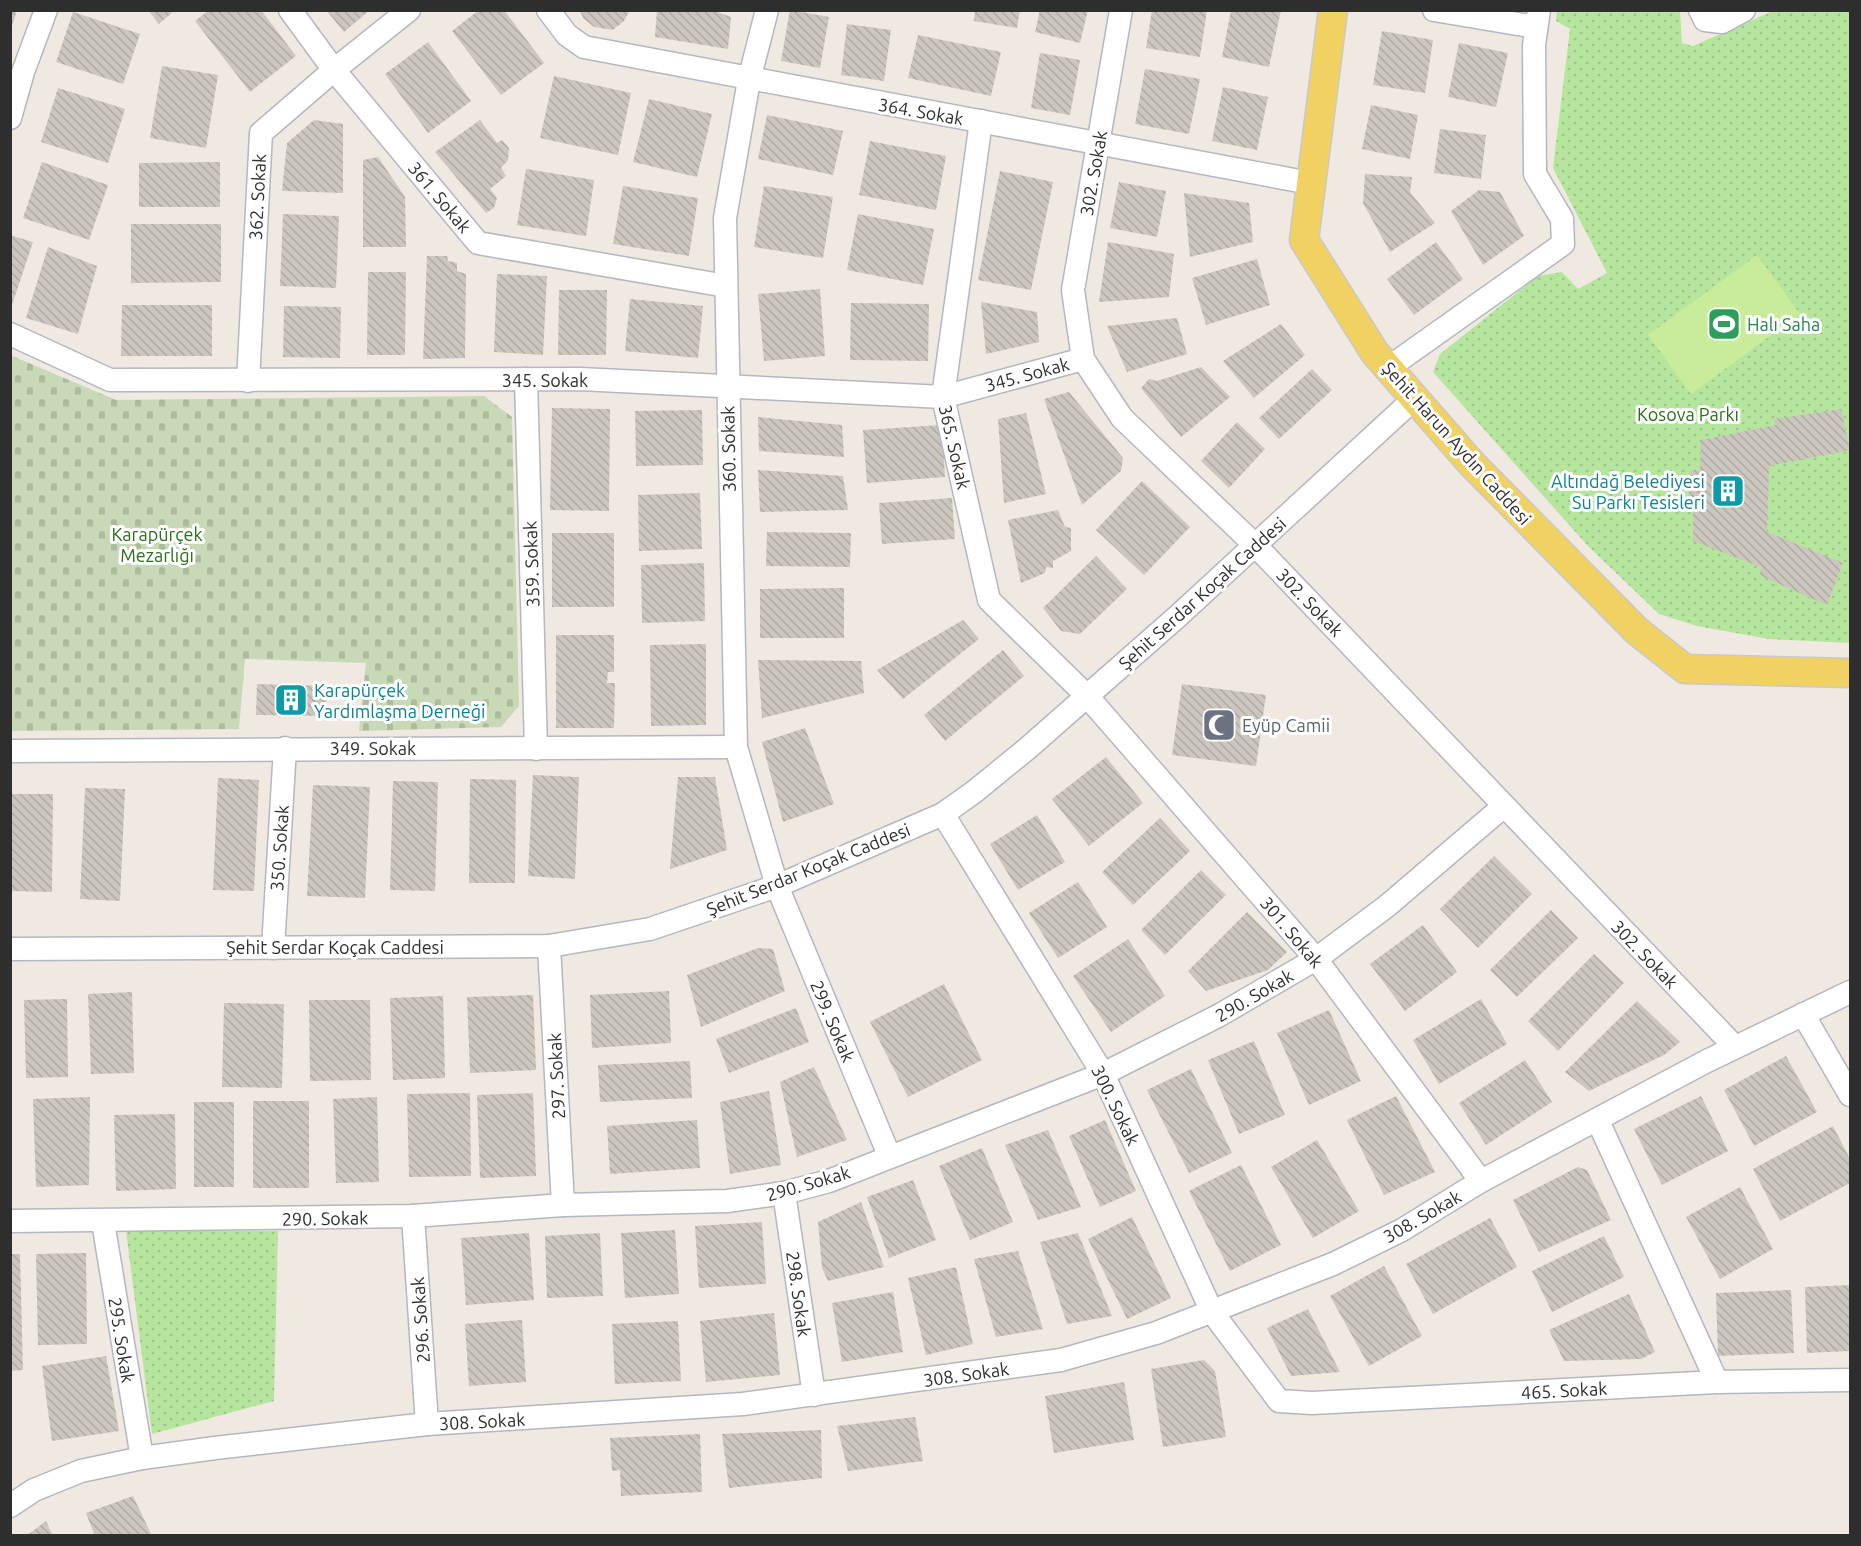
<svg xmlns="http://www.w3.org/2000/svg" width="1861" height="1546" viewBox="0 0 1861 1546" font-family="Ubuntu,sans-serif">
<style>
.cemetery{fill:url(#cemetery-stones)}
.park{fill:url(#park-dots)}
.pitch{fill:#c9ec9a}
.building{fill:url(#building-back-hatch)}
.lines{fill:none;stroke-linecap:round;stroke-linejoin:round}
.minor-casing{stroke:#b4b7c1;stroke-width:25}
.major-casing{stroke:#c9c9c9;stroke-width:31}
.minor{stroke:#fff;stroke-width:22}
.major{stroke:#f2d163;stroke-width:28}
.labels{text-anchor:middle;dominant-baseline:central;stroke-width:6;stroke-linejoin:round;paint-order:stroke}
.street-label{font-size:18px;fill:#2e2e2e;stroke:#fff}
.leisure-label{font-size:18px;fill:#27864d;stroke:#fff;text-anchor:start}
.park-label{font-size:18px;fill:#2c6e1b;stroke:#fff}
.culture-label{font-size:18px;fill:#0d838f;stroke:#fff;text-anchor:end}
.worship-label{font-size:18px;fill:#5b616d;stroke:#fff;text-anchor:start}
</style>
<defs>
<pattern id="cemetery-stones" width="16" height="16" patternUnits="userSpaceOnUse" patternTransform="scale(1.5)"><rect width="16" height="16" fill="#c8d9b8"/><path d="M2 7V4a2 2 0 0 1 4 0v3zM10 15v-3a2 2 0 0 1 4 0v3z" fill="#acbb9e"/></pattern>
<pattern id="park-dots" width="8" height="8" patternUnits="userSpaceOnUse" patternTransform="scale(1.5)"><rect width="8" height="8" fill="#b6e59e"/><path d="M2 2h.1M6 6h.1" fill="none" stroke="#9dc588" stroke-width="1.8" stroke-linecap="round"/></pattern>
<pattern id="building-back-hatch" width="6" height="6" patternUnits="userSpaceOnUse" patternTransform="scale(1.5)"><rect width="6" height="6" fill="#cbc7bf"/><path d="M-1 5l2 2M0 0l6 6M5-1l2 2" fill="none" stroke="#afaba4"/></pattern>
</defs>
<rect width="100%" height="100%" fill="#efe9e1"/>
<polygon class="cemetery" points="10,355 116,400 484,396 512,417 519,706 501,727 359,731 366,663 245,659 239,729 11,731"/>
<g class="park">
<polygon points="1557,11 1680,11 1682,43 1693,46 1773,11 1850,11 1850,643 1769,639 1697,626 1659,614 1588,546 1433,372 1440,354 1538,276 1562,272 1578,289 1607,273 1553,168 1570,29 1556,21"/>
<polygon points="126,1231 278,1231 274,1401 152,1434"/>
</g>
<polygon class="pitch" points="1757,255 1800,314 1691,394 1648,335"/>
<g class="building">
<polygon points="10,10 17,10 11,29 10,29"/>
<polygon points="148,10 175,10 159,24"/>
<polygon points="209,10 261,10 296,56 250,92 195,21"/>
<polygon points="326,10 370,10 344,32"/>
<polygon points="479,10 504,10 544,63 501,95 452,31"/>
<polygon points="579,10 630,10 624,21 613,30 594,27 584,19"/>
<polygon points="657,10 712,10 731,17 728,49 655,37"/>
<polygon points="790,10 829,17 820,68 781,61"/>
<polygon points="975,10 1020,10 1017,28 974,21"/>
<polygon points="1040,10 1088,10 1080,43 1035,32"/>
<polygon points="1152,10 1207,10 1200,57 1146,48"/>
<polygon points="1231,10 1281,10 1269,67 1222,57"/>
<polygon points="73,12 140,34 123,84 56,62"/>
<polygon points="847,24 891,30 884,81 841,75"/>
<polygon points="1382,31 1433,40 1425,93 1373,85"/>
<polygon points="918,35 1001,52 991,96 908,78"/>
<polygon points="428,42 471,101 428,133 385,74"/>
<polygon points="1459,43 1508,53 1496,107 1448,97"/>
<polygon points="1040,53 1080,60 1070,115 1031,108"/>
<polygon points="162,66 218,75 206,148 150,138"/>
<polygon points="1145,69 1200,79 1189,134 1135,124"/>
<polygon points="554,76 631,93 618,155 540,138"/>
<polygon points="1223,87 1268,97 1257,150 1212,141"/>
<polygon points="58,88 125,109 108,163 41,142"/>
<polygon points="649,99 712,114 697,177 633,162"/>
<polygon points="1371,105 1418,115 1410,159 1362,149"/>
<polygon points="767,115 843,131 833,175 758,159"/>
<polygon points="314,120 343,124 343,193 282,191 287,143"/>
<polygon points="480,120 497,143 502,140 509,148 508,160 501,168 506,176 490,189 497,198 494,208 486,213 435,152"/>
<polygon points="1440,129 1486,135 1481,179 1434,173"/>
<polygon points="870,141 946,156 936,210 859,195"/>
<polygon points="378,157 405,197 406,247 363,247 363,160"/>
<polygon points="42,162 108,185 89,240 23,218"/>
<polygon points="220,162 220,207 139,207 139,163"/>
<polygon points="526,169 594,180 586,236 517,225"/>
<polygon points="1000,171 1053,182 1031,290 978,280"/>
<polygon points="1365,174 1412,177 1410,192 1435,223 1390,252 1363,203"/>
<polygon points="1119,182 1166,191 1157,237 1110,228"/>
<polygon points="623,186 698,198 689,256 613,244"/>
<polygon points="764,186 833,197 823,258 754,247"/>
<polygon points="1479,190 1500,192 1524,236 1483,265 1451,211"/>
<polygon points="1184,193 1249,203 1253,242 1190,257"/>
<polygon points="283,214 339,216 336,288 280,286"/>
<polygon points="858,214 934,229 923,285 847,270"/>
<polygon points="131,224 221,224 221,282 131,283"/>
<polygon points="10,235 33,242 12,305 10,305"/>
<polygon points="1108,242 1174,254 1169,297 1099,302"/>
<polygon points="1436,242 1463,279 1414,315 1387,279"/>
<polygon points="48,247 97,266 78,334 26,318"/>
<polygon points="427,256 447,256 448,261 457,263 457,271 466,274 465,358 423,359"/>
<polygon points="1257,259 1270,305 1206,325 1192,278"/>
<polygon points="368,272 406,272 405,355 367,355"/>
<polygon points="497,274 547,276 543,355 494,352"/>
<polygon points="820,289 825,356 764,361 758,294"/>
<polygon points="559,290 607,290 606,355 558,355"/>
<polygon points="630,299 703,306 698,358 625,351"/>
<polygon points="981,302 1037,312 1039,342 986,354"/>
<polygon points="851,303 929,304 928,361 850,360"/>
<polygon points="122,305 212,305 212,356 121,356"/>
<polygon points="284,306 341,307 340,358 283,357"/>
<polygon points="1177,318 1187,354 1127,372 1107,326"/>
<polygon points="1281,324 1305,355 1254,398 1223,361"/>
<polygon points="1201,367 1230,397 1181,437 1141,388 1149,379 1157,381"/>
<polygon points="1312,369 1332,390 1279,439 1259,418"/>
<polygon points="1069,392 1123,458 1121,471 1082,505 1044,399"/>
<polygon points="552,408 610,409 609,511 550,510"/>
<polygon points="1841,409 1850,450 1769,466 1767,532 1843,563 1827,605 1761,576 1761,567 1693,541 1693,511 1687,511 1691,470 1700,471 1701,440 1776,425 1774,419"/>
<polygon points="702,410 703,465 636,466 635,411"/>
<polygon points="1026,413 1046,494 1004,503 998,419"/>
<polygon points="758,417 842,425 844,457 759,451"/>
<polygon points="1237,422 1265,449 1229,488 1201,461"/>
<polygon points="942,425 945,477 867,483 863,430"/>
<polygon points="758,470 843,476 848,510 760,512"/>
<polygon points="1142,481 1190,527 1144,575 1096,530"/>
<polygon points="700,493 702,549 639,551 638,495"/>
<polygon points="952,498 955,539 882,544 879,503"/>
<polygon points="1058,510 1065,527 1071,528 1071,551 1053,561 1053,568 1046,567 1045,573 1021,583 1008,520"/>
<polygon points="767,532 851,533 850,567 766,566"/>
<rect x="552" y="533" width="62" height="74"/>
<polygon points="1096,556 1127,589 1080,634 1061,631 1043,608"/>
<polygon points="704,563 705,621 642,623 641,565"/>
<polygon points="844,588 844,638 760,638 760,589"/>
<polygon points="963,620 979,639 903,699 877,670"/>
<polygon points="556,635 614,635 614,672 608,672 607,683 615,683 614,728 556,728"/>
<polygon points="706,644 706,725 651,726 650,645"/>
<polygon points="1003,650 1024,676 945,741 924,715"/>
<polygon points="758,660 861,661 864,693 762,718"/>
<polygon points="257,684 327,686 326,716 256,715"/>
<polygon points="1182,684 1266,695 1256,766 1172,755"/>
<polygon points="805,728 834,804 783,822 762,742"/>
<polygon points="1106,757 1143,803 1089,846 1052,799"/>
<polygon points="533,775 579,777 575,879 528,876"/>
<polygon points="678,777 715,777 727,850 670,869"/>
<polygon points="218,778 259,780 254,891 213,890"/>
<polygon points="470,779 516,780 515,883 469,883"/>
<polygon points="393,781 438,782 435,891 390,890"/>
<polygon points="313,785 370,787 365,898 307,896"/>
<polygon points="85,788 125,789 120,901 80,899"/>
<polygon points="10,794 53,794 52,892 10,891"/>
<polygon points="1037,815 1065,862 1018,890 990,844"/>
<polygon points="1160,818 1190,851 1133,905 1102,872"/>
<polygon points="1494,856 1532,894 1478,948 1440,909"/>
<polygon points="1201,870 1226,895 1165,955 1141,930"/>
<polygon points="1078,882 1107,927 1058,958 1029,913"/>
<polygon points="1551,910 1578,938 1517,997 1490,970"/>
<polygon points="1247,912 1287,952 1268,970 1206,991 1188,971"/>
<polygon points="1423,925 1457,972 1405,1011 1370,964"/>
<polygon points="1128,939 1165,996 1111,1032 1073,976"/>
<polygon points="758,948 773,949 785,991 701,1027 687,975"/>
<polygon points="1594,954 1624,983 1558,1051 1528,1021"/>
<polygon points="944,984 982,1060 908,1097 870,1022"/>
<polygon points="669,991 671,1043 592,1048 590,995"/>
<polygon points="132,992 134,1073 91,1074 88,994"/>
<polygon points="533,995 536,1070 470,1073 467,997"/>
<polygon points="443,996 445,1078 393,1080 390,998"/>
<polygon points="67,999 68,1077 26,1078 24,1000"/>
<polygon points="1481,999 1507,1044 1439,1084 1413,1040"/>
<polygon points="309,1000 370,1000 371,1080 310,1081"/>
<polygon points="1637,1001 1680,1042 1664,1055 1589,1091 1565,1072"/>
<polygon points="224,1003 284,1004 282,1088 222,1087"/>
<polygon points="796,1008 809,1042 729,1073 716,1039"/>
<polygon points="1329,1010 1361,1081 1309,1105 1277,1033"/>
<polygon points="1254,1041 1285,1115 1239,1134 1208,1060"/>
<polygon points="1786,1056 1817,1112 1754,1146 1724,1090"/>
<polygon points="1525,1060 1552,1102 1486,1145 1459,1103"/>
<polygon points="690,1061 692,1098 600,1102 598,1065"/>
<polygon points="814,1067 847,1140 797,1157 780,1082"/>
<polygon points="1191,1069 1232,1153 1189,1173 1147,1090"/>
<polygon points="769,1091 781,1165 730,1174 720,1102"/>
<polygon points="470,1093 471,1176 409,1177 407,1094"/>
<polygon points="533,1093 536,1176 480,1178 477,1095"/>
<polygon points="1396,1096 1435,1172 1384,1195 1347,1120"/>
<polygon points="1701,1096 1728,1151 1662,1185 1634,1129"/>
<polygon points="90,1097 89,1185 36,1187 33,1099"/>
<polygon points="377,1097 379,1182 336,1183 333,1099"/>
<rect x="253" y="1101" width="56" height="87"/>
<rect x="194" y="1102" width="40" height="85"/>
<polygon points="175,1114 176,1189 116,1191 114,1115"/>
<polygon points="697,1120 700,1168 610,1174 607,1126"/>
<polygon points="1105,1120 1136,1191 1100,1207 1069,1136"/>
<polygon points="1833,1126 1850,1159 1850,1183 1780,1221 1753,1169"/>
<polygon points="1048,1130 1081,1207 1038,1220 1005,1145"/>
<polygon points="1317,1140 1359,1211 1313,1238 1271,1167"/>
<polygon points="982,1148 1013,1222 970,1240 939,1166"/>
<polygon points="1241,1165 1281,1245 1230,1271 1189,1191"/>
<polygon points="1578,1167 1587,1170 1611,1220 1539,1252 1513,1200"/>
<polygon points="913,1180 936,1240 889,1258 867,1197"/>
<polygon points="1740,1187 1773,1249 1720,1279 1686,1217"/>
<polygon points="861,1202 884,1267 828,1281 822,1268 818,1222"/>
<polygon points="1132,1217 1171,1298 1127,1319 1088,1239"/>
<polygon points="1490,1218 1517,1267 1433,1314 1406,1264"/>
<polygon points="762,1222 766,1284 699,1288 695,1226"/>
<polygon points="675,1230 679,1294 625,1298 621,1233"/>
<polygon points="529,1233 534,1300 466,1305 461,1238"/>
<polygon points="600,1233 603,1296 547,1298 545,1236"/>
<polygon points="1078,1233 1112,1316 1067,1324 1040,1242"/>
<polygon points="1604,1236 1624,1277 1552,1312 1532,1271"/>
<polygon points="1018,1251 1043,1329 996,1337 974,1259"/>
<polygon points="86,1253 87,1344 38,1345 36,1254"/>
<polygon points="10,1254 20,1254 23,1370 10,1371"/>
<polygon points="1384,1266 1422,1336 1369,1366 1330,1296"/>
<polygon points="956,1267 973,1344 926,1355 908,1278"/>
<polygon points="1850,1285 1850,1351 1807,1353 1805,1287"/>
<polygon points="1791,1290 1794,1353 1718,1356 1716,1293"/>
<polygon points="893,1292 903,1352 842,1362 832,1303"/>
<polygon points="1629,1294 1655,1352 1641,1359 1564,1361 1549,1330"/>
<polygon points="1308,1309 1340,1372 1291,1376 1267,1328"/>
<polygon points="774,1313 780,1375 706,1382 700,1321"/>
<polygon points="522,1320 526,1382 469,1386 465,1324"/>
<polygon points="678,1321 681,1381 615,1384 612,1324"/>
<polygon points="106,1356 119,1431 52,1441 42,1366"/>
<polygon points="1204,1360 1215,1371 1226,1437 1163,1447 1151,1369"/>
<polygon points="1124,1382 1134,1440 1054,1453 1045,1396"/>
<polygon points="915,1417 923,1461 848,1471 837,1426"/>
<polygon points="821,1430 822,1478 729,1488 722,1434"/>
<polygon points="700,1434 702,1492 621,1496 620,1470 612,1471 610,1438"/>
<polygon points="133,1496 152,1536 95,1536 86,1513"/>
<polygon points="46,1521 53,1536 26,1536"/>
</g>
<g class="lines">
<defs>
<g id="minor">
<polyline points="290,10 334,70 478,243 726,286"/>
<polyline points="548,10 567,35 584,47 1310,183"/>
<polyline points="767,10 749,80 725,218 736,747 777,886 889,1155"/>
<polyline points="1121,10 1073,290 1083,359 1122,418 1255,545 1735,1047"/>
<polyline points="1434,10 1536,27"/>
<polyline points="1700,10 1705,20 1722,22 1744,10"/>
<polyline points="10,118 23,72 46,10"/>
<polyline points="981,121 943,397 989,600 1087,696 1316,959 1481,1181"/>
<polyline points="10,334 110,380 580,379 943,397 1083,359"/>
<polyline points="1388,368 1563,244 1562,219 1535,174 1534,45 1539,10"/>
<polyline points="526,379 536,749"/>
<polyline points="248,381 261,133 334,70 409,10"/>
<polyline points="10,751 736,747"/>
<polyline points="943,814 1103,1074 1212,1312 1279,1401 1312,1403 1717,1382 1850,1380"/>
<polyline points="549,946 563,1205"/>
<polyline points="273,948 285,748"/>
<polyline points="10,949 549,946 650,929 777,886 943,814 974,792 1028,748 1178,616 1415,398"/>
<polyline points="1803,1014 1850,1095"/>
<polyline points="1598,1121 1717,1382"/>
<polyline points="784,1193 814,1395"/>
<polyline points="413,1216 427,1424"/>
<polyline points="10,1221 413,1216 563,1205 727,1201 784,1193 829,1181 1103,1074 1218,1016 1316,959 1387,906 1504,806"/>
<polyline points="103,1222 142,1458"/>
<polyline points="10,1506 34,1490 81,1471 142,1458 215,1448 427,1424 743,1404 1061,1360 1156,1333 1333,1264 1402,1230 1481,1181 1707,1061 1850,992"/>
</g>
<polyline id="major" points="1333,10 1304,240 1375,353 1472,464 1637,631 1685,669 1850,673"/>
</defs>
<use href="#minor" class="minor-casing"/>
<use href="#major" class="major-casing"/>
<use href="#minor" class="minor"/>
<use href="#major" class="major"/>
</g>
<defs>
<symbol id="stadium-square" viewBox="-11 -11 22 22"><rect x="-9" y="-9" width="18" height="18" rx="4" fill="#2e9e5b" stroke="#fff"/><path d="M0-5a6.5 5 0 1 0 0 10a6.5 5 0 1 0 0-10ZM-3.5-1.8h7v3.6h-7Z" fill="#fff"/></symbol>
<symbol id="building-square" viewBox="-11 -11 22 22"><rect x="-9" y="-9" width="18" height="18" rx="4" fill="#0f9aa8" stroke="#fff"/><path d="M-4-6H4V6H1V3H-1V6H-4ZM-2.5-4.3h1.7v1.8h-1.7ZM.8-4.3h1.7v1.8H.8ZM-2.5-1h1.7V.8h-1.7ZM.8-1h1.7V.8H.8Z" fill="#fff"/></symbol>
<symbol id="mosque-square" viewBox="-11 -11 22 22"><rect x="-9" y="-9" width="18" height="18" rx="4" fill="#6b7280" stroke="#fff"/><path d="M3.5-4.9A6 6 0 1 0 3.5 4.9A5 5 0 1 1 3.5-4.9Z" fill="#fff"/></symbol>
</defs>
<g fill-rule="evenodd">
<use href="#stadium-square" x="1705" y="305" width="38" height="38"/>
<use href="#building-square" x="1709" y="472" width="38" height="38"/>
<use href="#building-square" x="272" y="681" width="38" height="38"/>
<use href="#mosque-square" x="1200" y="706" width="38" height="38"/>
</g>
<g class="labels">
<g class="street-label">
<text transform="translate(921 111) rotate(10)">364. Sokak</text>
<text transform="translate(1093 173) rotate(-80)">302. Sokak</text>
<text transform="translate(257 197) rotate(-87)">362. Sokak</text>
<text transform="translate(440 197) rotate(50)">361. Sokak</text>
<text transform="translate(1027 374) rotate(-15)">345. Sokak</text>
<text x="545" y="380">345. Sokak</text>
<text transform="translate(1457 443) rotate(48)">Şehit Harun Aydın Caddesi</text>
<text transform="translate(955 447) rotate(77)">365. Sokak</text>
<text transform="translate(728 449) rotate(-91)">360. Sokak</text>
<text transform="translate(531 564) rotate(-92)">359. Sokak</text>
<text transform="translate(1202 593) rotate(-42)">Şehit Serdar Koçak Caddesi</text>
<text transform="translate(1310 602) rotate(46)">302. Sokak</text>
<text x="373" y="748">349. Sokak</text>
<text transform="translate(279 848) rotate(-86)">350. Sokak</text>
<text transform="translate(808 869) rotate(-22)">Şehit Serdar Koçak Caddesi</text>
<text transform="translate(1292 932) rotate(50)">301. Sokak</text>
<text x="335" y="947">Şehit Serdar Koçak Caddesi</text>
<text transform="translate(1645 954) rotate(46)">302. Sokak</text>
<text transform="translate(1254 995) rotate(-30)">290. Sokak</text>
<text transform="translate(833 1021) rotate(67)">299. Sokak</text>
<text transform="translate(556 1076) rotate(-93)">297. Sokak</text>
<text transform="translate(1116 1105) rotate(64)">300. Sokak</text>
<text transform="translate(808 1183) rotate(-16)">290. Sokak</text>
<text transform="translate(1422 1216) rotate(-30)">308. Sokak</text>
<text transform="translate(325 1218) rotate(-1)">290. Sokak</text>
<text transform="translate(799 1294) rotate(82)">298. Sokak</text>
<text transform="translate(420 1320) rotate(-94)">296. Sokak</text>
<text transform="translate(122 1340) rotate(81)">295. Sokak</text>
<text transform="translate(966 1374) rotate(-8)">308. Sokak</text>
<text transform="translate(1564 1390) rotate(-3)">465. Sokak</text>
<text transform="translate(482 1421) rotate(-3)">308. Sokak</text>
</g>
<g class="leisure-label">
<text x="1747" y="324">Halı Saha</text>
</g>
<g class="park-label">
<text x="1688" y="414">Kosova Parkı</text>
<text x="157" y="534">Karapürçek<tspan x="157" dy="21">Mezarlığı</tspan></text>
</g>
<g class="culture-label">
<text x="1705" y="481">Altındağ Belediyesi<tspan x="1705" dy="21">Su Parkı Tesisleri</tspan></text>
<text x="314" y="690" text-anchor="start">Karapürçek<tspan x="314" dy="21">Yardımlaşma Derneği</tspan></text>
</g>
<g class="worship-label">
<text x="1242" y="725">Eyüp Camii</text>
</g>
</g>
<rect width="1861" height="1546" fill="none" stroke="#2e2e2e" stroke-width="24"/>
</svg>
